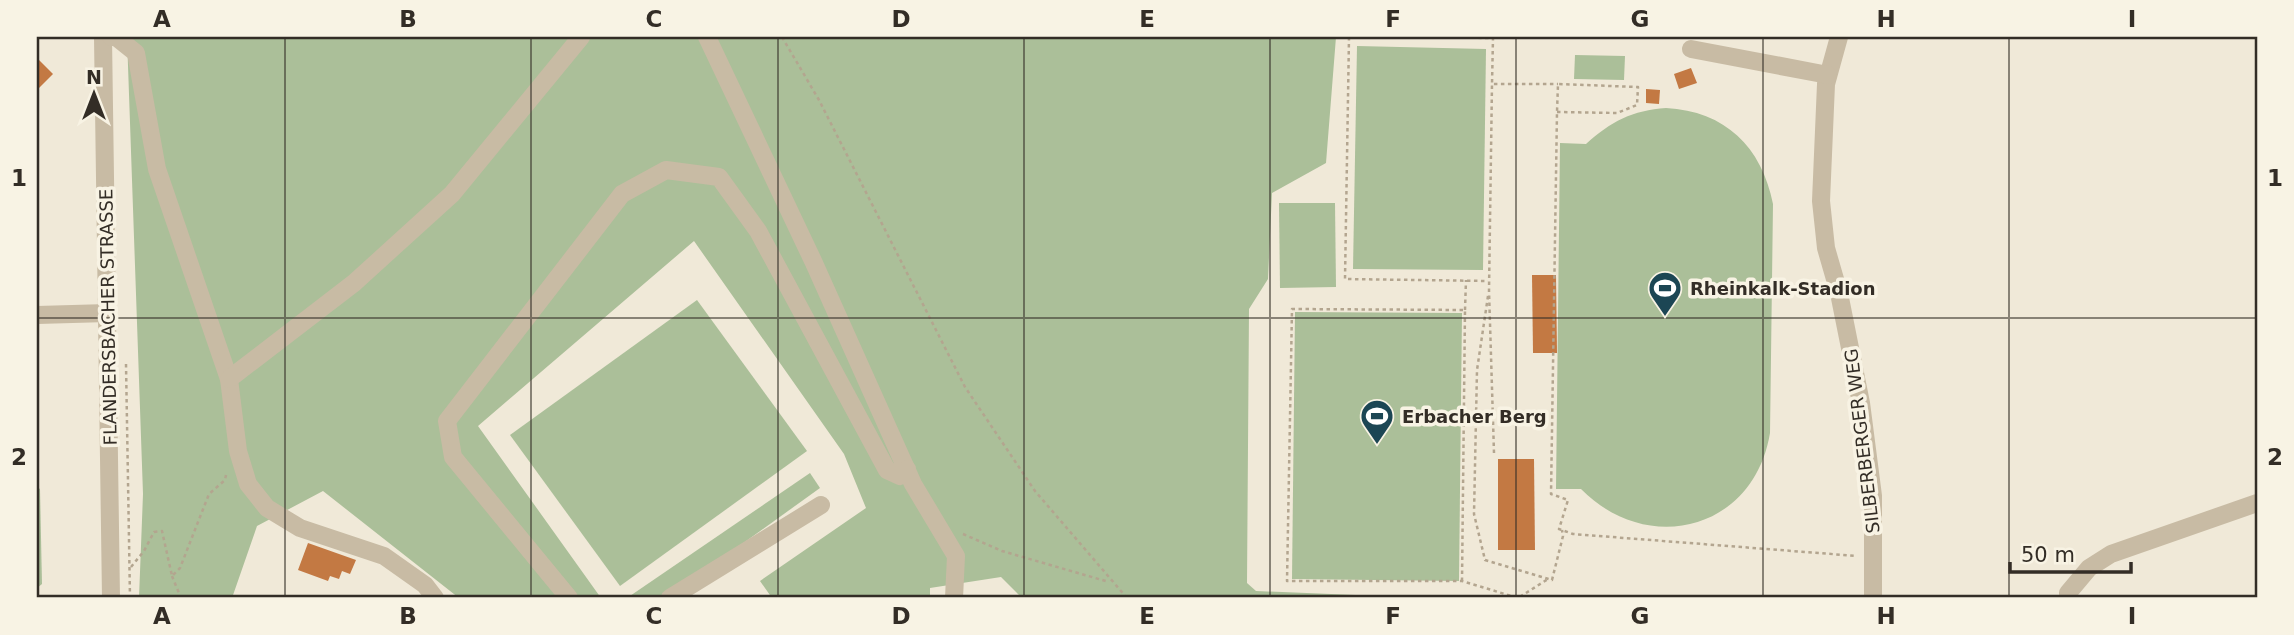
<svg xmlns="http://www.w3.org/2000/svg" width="2294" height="635" viewBox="0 0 2294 635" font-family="'DejaVu Sans',sans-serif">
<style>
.green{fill:#abbf99}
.building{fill:#c37943}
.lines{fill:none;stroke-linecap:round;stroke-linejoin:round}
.path{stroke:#b3a58f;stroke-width:2.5;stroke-dasharray:3.5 3.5;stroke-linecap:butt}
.minor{stroke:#c8bba4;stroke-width:18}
.grid{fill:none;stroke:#332d26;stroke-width:2;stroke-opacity:0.55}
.labels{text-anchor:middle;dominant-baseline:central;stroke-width:7;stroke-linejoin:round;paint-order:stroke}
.poi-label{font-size:18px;font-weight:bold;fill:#332d26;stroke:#f8f3e4;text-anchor:start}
.street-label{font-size:18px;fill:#332d26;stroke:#f8f3e4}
.neatline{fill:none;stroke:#332d26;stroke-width:2.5}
.grid-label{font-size:23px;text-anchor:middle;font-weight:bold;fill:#332d26}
</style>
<rect width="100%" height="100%" fill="#f0e9d8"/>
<g class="green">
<polygon points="127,37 1336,37 1326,163 1272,193 1268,279 1249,309 1247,583 1256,591 1429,598 1022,598 1001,577 930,588 930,598 772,598 760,581 866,508 844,454 694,241 478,426 601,598 459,598 323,491 257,526 232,598 139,598 143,494"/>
<polygon points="1357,46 1486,49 1483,270 1353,269"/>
<polygon points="1575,55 1625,56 1624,80 1574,79"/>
<path d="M1666,108c59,3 96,39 107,96l-3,229c-16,97 -122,124 -189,56h-25l4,-346 26,1c24,-22 47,-34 80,-36z"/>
<polygon points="1279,203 1335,203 1336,287 1280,288"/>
<polygon points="697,300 807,451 620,586 510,435"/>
<polygon points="1295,312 1462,313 1459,581 1292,579"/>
<polygon points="810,473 820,488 667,598 627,598"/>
<polygon points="37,487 40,489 42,584 37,588"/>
</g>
<g class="building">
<polygon points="37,58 53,74 37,90"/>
<polygon points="1691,68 1697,83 1679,89 1674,74"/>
<polygon points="1646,89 1660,90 1659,104 1646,103"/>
<polygon points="1532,275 1556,275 1557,353 1533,353"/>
<polygon points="1498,459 1534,459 1535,550 1498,550"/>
<polygon points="308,543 356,560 350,574 342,571 339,579 330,576 328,581 298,570"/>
</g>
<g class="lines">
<g class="path">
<polyline points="782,37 819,100 965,387 1035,491 1127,598"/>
<polyline points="1349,37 1345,279 1488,281"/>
<polyline points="1394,37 1493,38 1492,84"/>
<polyline points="1557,112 1617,113 1637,105 1638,87 1558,84 1557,112 1551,494 1568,500 1559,529 1573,534 1857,556"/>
<polyline points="1488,296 1477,370 1474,514 1485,560 1552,580 1563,536 1562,530"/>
<polyline points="1465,310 1466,280"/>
<polyline points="126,364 130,598"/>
<polyline points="1494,453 1489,291 1492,84 1558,84"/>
<polyline points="963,534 1002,551 1109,582"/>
<polyline points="131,567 144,551 154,532 162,531 172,576 180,568 209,494 225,480 226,475"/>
<polyline points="172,576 181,598"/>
<polyline points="1462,581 1465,310 1292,309 1287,581 1462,581 1518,598 1548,579"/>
</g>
<g class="minor">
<polyline points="103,37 111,598"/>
<polyline points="111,37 116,37 136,53 157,169 229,379 238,451 248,484 267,508 300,528 384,556 425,585 435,598"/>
<polyline points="707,37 814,263 913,484 956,556 954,598"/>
<polyline points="1839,37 1826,84 1821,201 1826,248 1839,293 1861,403 1873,496 1873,598"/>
<polyline points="1691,49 1828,75"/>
<polyline points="37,315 108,313"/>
<polyline points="229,379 354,283 452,194 581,37"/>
<polyline points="569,598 453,457 447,421 622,194 666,170 719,177 758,231 887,470 900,476 907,469"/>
<polyline points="670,598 821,505"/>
<polyline points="2069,598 2068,593 2089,568 2111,554 2257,503"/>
</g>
</g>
<path class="grid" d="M285,37v561M531,37v561M778,37v561M1024,37v561M1270,37v561M1516,37v561M1763,37v561M2009,37v561M37,318h2220"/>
<defs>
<symbol id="stadium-pin" viewBox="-11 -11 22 30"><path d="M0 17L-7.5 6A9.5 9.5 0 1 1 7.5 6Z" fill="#1c4654" stroke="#f8f3e4"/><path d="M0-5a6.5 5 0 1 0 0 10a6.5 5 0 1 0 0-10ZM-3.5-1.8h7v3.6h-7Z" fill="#fff"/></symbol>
</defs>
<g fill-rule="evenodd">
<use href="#stadium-pin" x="1646" y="269" width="38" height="52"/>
<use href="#stadium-pin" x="1358" y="397" width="38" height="52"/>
</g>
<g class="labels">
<g class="poi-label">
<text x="1690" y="288">Rheinkalk-Stadion</text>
<text x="1402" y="416">Erbacher Berg</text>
</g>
<g class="street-label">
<text transform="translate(108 317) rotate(-91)">FLANDERSBACHER STRASSE</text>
<text transform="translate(1862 441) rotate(-97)">SILBERBERGER WEG</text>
</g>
</g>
<rect width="2294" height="635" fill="none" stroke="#f8f3e4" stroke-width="77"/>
<g transform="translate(94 94)" stroke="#f8f3e4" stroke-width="5" paint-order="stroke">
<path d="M0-5L12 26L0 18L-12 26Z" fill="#332d26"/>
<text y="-10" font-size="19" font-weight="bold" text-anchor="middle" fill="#332d26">N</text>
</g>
<path d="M2010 562v10h121v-10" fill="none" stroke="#332d26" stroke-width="3.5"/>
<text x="2021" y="562" font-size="21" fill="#332d26" stroke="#f8f3e4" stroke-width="5" paint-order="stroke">50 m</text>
<rect x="38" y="38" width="2218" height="558" class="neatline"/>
<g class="grid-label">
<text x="162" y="27">A</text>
<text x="408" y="27">B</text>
<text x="654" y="27">C</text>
<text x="901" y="27">D</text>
<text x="1147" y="27">E</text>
<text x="1393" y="27">F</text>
<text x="1640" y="27">G</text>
<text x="1886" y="27">H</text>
<text x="2132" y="27">I</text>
<text x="19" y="186">1</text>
<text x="2275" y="186">1</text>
<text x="19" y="465">2</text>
<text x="2275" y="465">2</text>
<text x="162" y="624">A</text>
<text x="408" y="624">B</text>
<text x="654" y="624">C</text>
<text x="901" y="624">D</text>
<text x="1147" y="624">E</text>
<text x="1393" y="624">F</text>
<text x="1640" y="624">G</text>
<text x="1886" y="624">H</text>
<text x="2132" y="624">I</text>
</g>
</svg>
